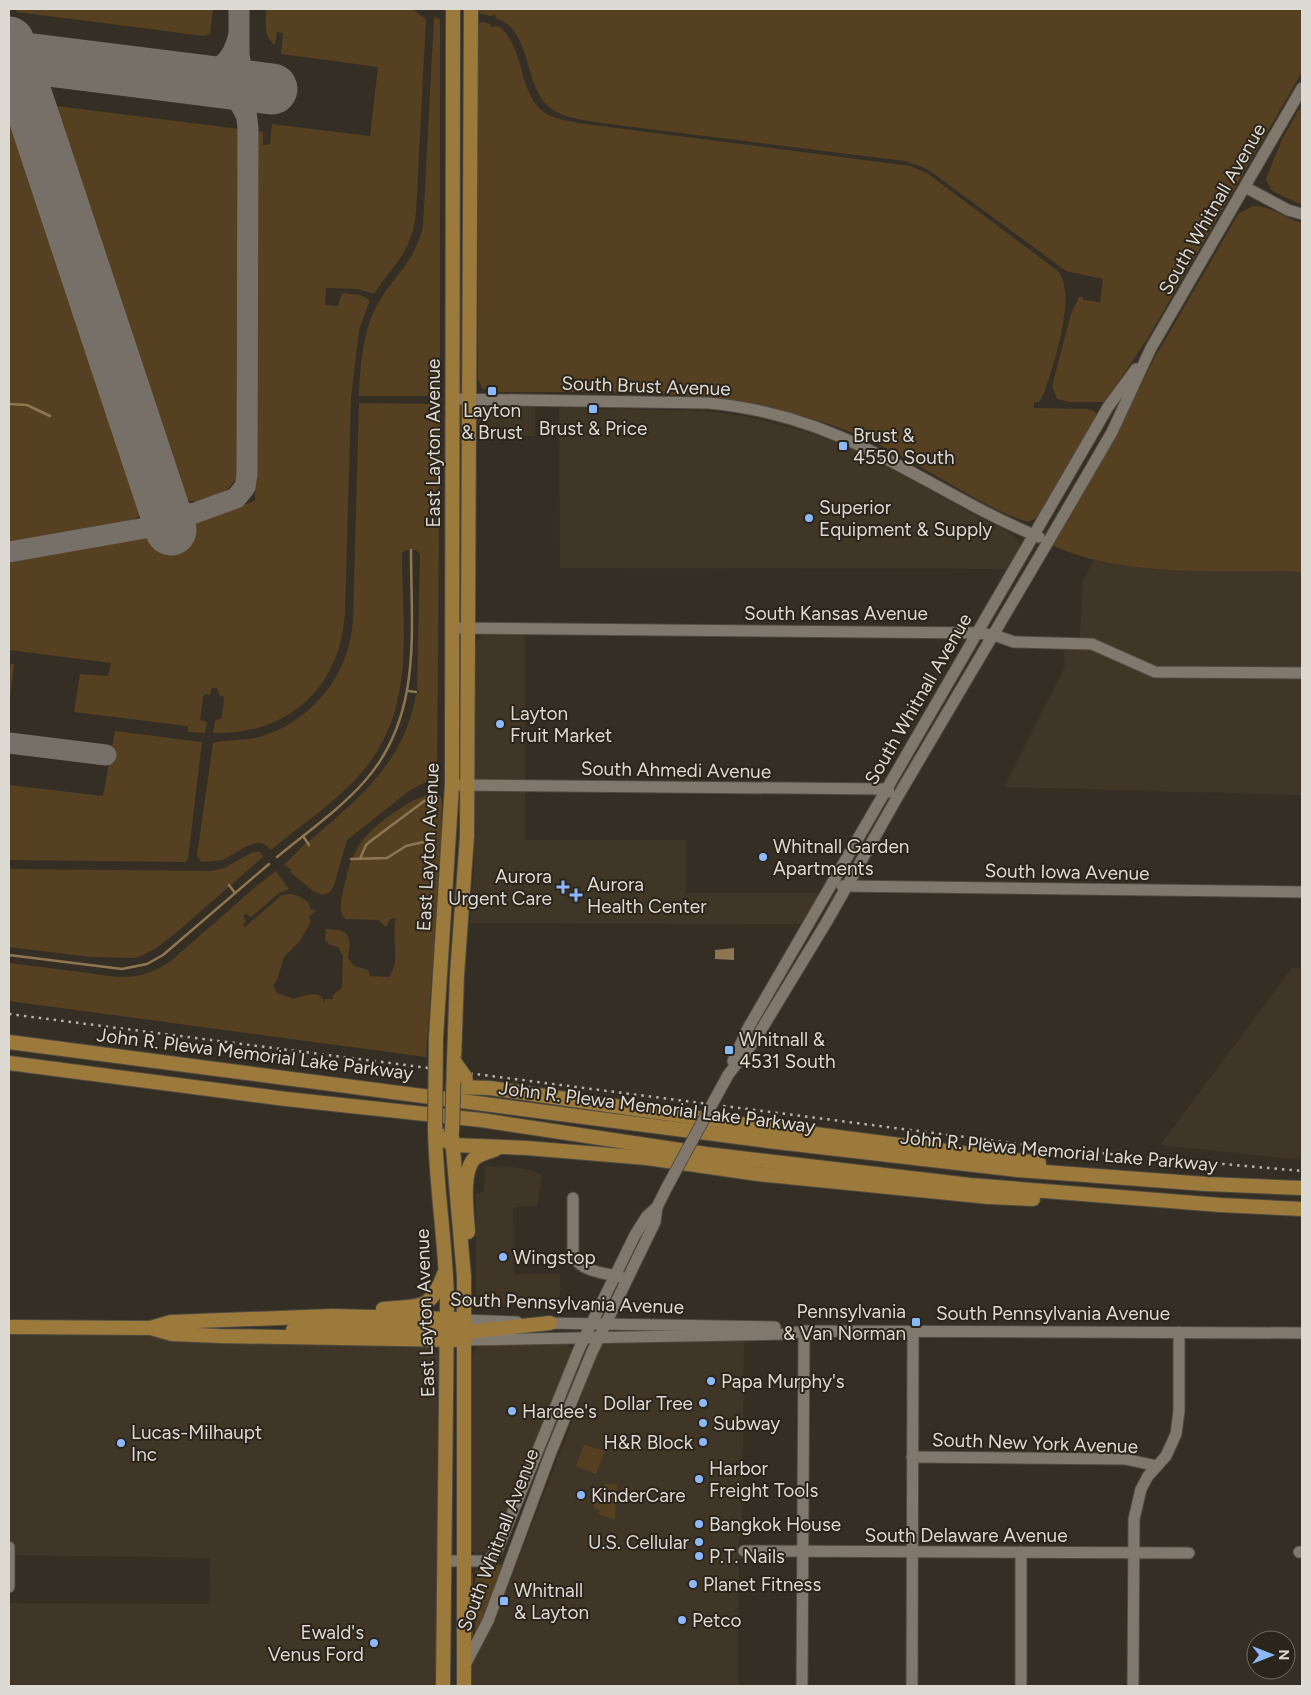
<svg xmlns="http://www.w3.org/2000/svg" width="1311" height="1695" viewBox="0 0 1311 1695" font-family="Figtree,sans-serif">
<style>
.built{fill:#403627}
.green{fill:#554122}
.water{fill:#8f7652}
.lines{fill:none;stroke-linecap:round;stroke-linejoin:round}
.stream{stroke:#8f7652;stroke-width:2.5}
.taxiway{stroke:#767068;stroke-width:21}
.runway{stroke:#767068;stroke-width:51}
.minor-casing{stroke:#4e4940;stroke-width:13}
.major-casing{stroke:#4e4940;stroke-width:16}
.minor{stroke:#80786d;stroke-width:11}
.major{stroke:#9b7a3c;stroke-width:14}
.rail{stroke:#b7b3ac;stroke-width:2.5;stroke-dasharray:2.5 5;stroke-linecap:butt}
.minor-bridge-casing{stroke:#4e4940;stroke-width:13;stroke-linecap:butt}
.major-bridge-casing{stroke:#4e4940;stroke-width:16;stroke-linecap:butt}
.minor-bridge{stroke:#80786d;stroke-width:11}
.major-bridge{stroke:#9b7a3c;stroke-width:14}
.poi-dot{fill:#8bb9fc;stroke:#2a241b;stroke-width:2}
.labels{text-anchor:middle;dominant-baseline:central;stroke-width:4;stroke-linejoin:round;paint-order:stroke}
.street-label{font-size:19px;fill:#ddd9d3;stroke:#2a241b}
.poi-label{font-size:19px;fill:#ddd9d3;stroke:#2a241b;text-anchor:start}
</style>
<rect width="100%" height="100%" fill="#342e24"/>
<g class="built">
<polygon points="495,407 535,407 535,436 478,436 477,416 485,409"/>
<polygon points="559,408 709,411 754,418 814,434 874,458 958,506 1013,534 1019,543 1020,550 1008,569 560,568"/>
<polygon points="1095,558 1149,568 1302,572 1302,795 1004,787 1065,667 1064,650 1079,650 1083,580"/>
<polygon points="525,632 525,840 686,840 686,893 819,893 801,924 470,923 474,869 476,643 482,633"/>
<polygon points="1292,968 1302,968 1302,1160 1160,1145"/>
<polygon points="485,1166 512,1167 530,1170 542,1175 537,1206 515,1207 513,1209 514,1274 560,1274 560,1296 544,1305 476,1306 476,1193 484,1192"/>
<polygon points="9,1328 431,1345 435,1348 438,1355 436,1673 433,1686 9,1686 9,1603 209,1604 210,1558 9,1555"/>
<polygon points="744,1338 742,1538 739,1538 738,1686 471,1686 471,1664 493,1625 579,1404 586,1378 602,1345 609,1342 693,1342"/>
<polygon points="566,1343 571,1349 571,1355 496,1542 489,1551 475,1554 471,1549 472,1357 474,1351 480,1345"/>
</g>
<g class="green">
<polygon points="16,9 213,9 210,34 204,36 17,12"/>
<path d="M266,9h146l14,10 -10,193c-4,41 -22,51 -42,82l-16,-5 -32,-1 -1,17 13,1 4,-13 18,2 10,5 -11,30 -8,68 -6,214c-4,75 -56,123 -132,121l2,-12 7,-3 2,-21 -5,-2 -2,-7h-5l-2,7 -5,-1 -2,3 -3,23 7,2 -2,11 -17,-1v-6l-114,-14 6,-38 28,2 3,-13 -102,-13v-89l140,-25 106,-35 3,-369 5,-1v14l7,-1 2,-20 98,12 8,-69 -97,-13 2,-21 -6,-1 -2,13c-12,-8 -9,-23 -9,-36z"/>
<path d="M478,9h824v63l-153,264 -44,66h-35l-13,-3 -5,-13 19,-72 8,-17h4v3l17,2 3,-23 -37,-8 -132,-97 -9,-6 -20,-7 -304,-38c-16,-3 -34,-4 -48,-13 -31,-20 -19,-79 -57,-92l-1,-3 -5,1 -12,-3z"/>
<path d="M434,17l6,2v377h-81c1,-30 4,-68 20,-94 17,-30 35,-38 44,-76z"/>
<path d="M483,22l7,2 1,3 7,-1c27,19 20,69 47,87 9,6 22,7 33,10l332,43 17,7 131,98c19,23 -4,93 -13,120l-6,11h-5v6l54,1 6,2 3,4 -60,103 -9,4 -20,-7c-57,-27 -109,-66 -168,-87 -112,-42 -230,-35 -348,-36l-10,-4 -4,-9v-355z"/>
<polygon points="9,100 143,505 139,516 131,521 9,543"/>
<polygon points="1302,104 1302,205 1272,191 1266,179 1282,139"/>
<path d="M49,105l190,24 -1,341c-2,25 -47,44 -61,22z"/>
<path d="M1253,206c16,-1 33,13 49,17v349c-76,-2 -181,6 -250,-27l62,-107 41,-81 84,-144z"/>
<path d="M359,403l81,1 -3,375 -11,3 -17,9 -62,49 -13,45 -4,7 -7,3 -10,-4 -23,-19 2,-2 -8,-5 22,-22 4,2 -2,-3c50,-43 96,-78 108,-148l3,-1 -2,-5 3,-134 -4,-4h-11l-3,3c0,81 16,161 -47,227 -26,27 -58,48 -84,70 -15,-18 -33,4 -49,10 -3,1 -14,1 -21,2l-4,-7 16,-112c15,-4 31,-2 46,-6 52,-15 90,-61 94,-116z"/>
<polygon points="9,664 14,664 9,707"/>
<polygon points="115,731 202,742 188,859 185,862 9,860 9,785 103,796"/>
<path d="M430,791l7,1 5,7 -1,50 -15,208 -417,-56v-38c24,3 48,6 72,9 36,5 57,12 91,-12l87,-76 17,-13 13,18 -10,4 -28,24 -5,-3 -3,2 3,5 -3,3 2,3 36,-31c12,-5 18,0 28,7l2,8 1,-2 4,2 -7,6 2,5 -11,19 -16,16 -7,23 -4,5 4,8 17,6c10,-2 21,-10 29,0l1,5 1,-5h8v-4l9,-7 1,-32 -5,-9 -8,-2 -5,-5 1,-11 14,1 7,4 3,10 -2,14 6,8 14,4 2,6 19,1c12,-15 2,-42 7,-59l-6,1 -4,8 -8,-7 -32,-1 -3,-3c-5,-9 0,-23 2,-34 10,-45 29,-56 65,-80 7,-4 16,-4 20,-11z"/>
<polygon points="253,852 260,852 263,857 177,932 155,949 136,958 91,957 9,947 9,869 211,871 224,868"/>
<polygon points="584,1445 605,1451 596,1474 576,1466"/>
<polygon points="605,1484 617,1484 615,1520 598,1514 600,1510 593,1507 601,1487 604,1488"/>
<polygon points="499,1564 502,1565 491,1603 475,1638 475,1571 490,1569"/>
<polygon points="473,1572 473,1641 471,1642 471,1574"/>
</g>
<polygon class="water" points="734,948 734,960 715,959 715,950"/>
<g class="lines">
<g class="stream">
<polyline points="9,404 27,405 50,416"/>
<polyline points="408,691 416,692"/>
<polyline points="303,836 309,845"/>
<path d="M277,857c29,-24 62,-47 87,-75 59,-66 47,-150 47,-232"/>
<polyline points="351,859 387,858 406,846 432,840"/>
<polyline points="360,859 366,845 372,840 427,799"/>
<polyline points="229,885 235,893"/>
<polyline points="9,955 122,969 147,964 163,955 269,864"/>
</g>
<g class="taxiway">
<path d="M121,70l75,7c22,-2 37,-18 42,-39"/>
<path d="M192,80c24,3 42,9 53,33"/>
<polyline points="160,499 177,512 192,514"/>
<polyline points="9,552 151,527 192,514 236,498 245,487 247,474 248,128 239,53 239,9"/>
<polyline points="9,743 106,755"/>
</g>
<g class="runway">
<polyline points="9,42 171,530"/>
<polyline points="9,56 272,89"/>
</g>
<defs>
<g id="minor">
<polyline points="1245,187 1288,210 1302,214"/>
<path d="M452,399l256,4c55,5 111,22 161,47 57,28 111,63 170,87"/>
<polyline points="452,628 977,633 994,635 1014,642 1092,644 1155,672 1302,673"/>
<polyline points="452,785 885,789 889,792"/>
<polyline points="842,886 1302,892"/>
<polyline points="733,1061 747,1030 1108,407 1136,369"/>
<polyline points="728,1075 755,1040 826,923 898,796 1055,530 1112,432 1151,348 1302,88"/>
<path d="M573,1198v57c7,17 32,18 48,22"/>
<polyline points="464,1320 517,1322"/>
<polyline points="543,1323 775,1327"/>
<polyline points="464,1340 786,1334 804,1331 1302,1333"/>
<polyline points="912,1457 1125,1459 1157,1466"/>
<polyline points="9,1547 9,1587"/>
<polyline points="744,1551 1189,1553"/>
<polyline points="1299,1552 1302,1552"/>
<polyline points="444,1561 487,1561 497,1551 579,1349 635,1235 647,1216 657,1207 667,1187"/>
<polyline points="465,1665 488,1621 551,1452 592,1352 655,1222 657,1207"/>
<polyline points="802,1686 804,1331"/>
<polyline points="912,1686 913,1331"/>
<polyline points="1021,1686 1021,1552"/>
<polyline points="1133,1686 1134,1519 1141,1489 1148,1476 1166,1456 1176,1434 1179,1411 1179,1332"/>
</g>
<g id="major">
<polyline points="436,1038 452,785 453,9"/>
<polyline points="9,1042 768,1141 1018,1170 1206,1184 1302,1188"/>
<polyline points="454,1061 457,975 467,836 471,9"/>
<polyline points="9,1063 286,1099 481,1120 706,1154 970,1185 1220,1205 1302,1209"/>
<polyline points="453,1087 490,1088 761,1127 1039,1163"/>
<polyline points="435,1129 442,1138 453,1145 527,1148 647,1158 758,1174 989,1197 1033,1199"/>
<path d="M435,1129c1,58 11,115 12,172l-4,385"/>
<polyline points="452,1137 464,1277 464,1686"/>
<path d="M468,1232c-1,-19 -7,-59 6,-73 6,-5 15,-7 22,-10"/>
<path d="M383,1309c37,-4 47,3 61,-35"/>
<polyline points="9,1327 150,1328 171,1322 332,1316 456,1319"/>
<polyline points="151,1328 172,1334 219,1336 456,1340"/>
<polyline points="293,1330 348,1327 454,1327"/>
<polyline points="457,1333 550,1323"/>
</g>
</defs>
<use href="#minor" class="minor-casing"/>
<use href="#major" class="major-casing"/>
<use href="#minor" class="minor"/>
<use href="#major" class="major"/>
<polyline class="rail" points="9,1014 1066,1150 1302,1171"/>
<defs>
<polyline id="minor-bridge" points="667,1187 728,1075"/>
<g id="major-bridge">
<polyline points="454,1061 466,1078"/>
<polyline points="435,1129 436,1038"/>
<polyline points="452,1132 454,1061"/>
</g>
</defs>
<use href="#minor-bridge" class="minor-bridge-casing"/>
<use href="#major-bridge" class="major-bridge-casing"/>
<use href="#minor-bridge" class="minor-bridge"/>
<use href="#major-bridge" class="major-bridge"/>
</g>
<g class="poi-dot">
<rect x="487" y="386" width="10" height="10" rx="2.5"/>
<rect x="588" y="404" width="10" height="10" rx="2.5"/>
<rect x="838" y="441" width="10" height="10" rx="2.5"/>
<circle cx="809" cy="518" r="5"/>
<circle cx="500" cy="724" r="5"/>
<circle cx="763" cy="857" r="5"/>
<path d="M560.5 879.5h5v5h5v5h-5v5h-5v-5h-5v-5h5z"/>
<path d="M573.5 887.5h5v5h5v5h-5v5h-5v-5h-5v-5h5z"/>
<rect x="724" y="1045" width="10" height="10" rx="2.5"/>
<circle cx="503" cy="1257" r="5"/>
<rect x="911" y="1317" width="10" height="10" rx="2.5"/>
<circle cx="711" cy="1381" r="5"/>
<circle cx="703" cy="1403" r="5"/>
<circle cx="512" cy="1411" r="5"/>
<circle cx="703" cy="1423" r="5"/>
<circle cx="703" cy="1442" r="5"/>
<circle cx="121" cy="1443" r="5"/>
<circle cx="699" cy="1479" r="5"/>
<circle cx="581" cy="1495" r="5"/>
<circle cx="699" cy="1524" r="5"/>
<circle cx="699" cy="1542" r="5"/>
<circle cx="699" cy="1556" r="5"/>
<circle cx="693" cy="1584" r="5"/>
<rect x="499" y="1596" width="10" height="10" rx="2.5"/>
<circle cx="682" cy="1620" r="5"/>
<circle cx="374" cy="1643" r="5"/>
</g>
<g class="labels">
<g class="street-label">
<text transform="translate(1212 209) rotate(-60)">South Whitnall Avenue</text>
<text transform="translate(646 386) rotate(2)">South Brust Avenue</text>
<text transform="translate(433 443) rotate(-90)">East Layton Avenue</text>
<text x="836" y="613">South Kansas Avenue</text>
<text transform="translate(918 699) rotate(-60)">South Whitnall Avenue</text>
<text transform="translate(676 770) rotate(1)">South Ahmedi Avenue</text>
<text transform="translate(428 847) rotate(-87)">East Layton Avenue</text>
<text transform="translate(1067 872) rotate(1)">South Iowa Avenue</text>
<text transform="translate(255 1054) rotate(7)">John R. Plewa Memorial Lake Parkway</text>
<text transform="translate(657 1107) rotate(7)">John R. Plewa Memorial Lake Parkway</text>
<text transform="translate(1059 1151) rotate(5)">John R. Plewa Memorial Lake Parkway</text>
<text transform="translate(567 1303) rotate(2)">South Pennsylvania Avenue</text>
<text transform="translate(425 1313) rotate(-92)">East Layton Avenue</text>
<text x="1053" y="1313">South Pennsylvania Avenue</text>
<text transform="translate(1035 1443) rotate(2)">South New York Avenue</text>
<text x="966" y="1535">South Delaware Avenue</text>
<text transform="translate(498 1540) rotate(-69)">South Whitnall Avenue</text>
</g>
<g class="poi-label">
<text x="492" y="410" text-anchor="middle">Layton<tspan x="492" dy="22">&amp; Brust</tspan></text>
<text x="593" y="428" text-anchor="middle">Brust &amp; Price</text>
<text x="853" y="435">Brust &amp;<tspan x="853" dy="22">4550 South</tspan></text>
<text x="819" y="507">Superior<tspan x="819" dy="22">Equipment &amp; Supply</tspan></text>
<text x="510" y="713">Layton<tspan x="510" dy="22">Fruit Market</tspan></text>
<text x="773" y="846">Whitnall Garden<tspan x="773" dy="22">Apartments</tspan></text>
<text x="552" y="876" text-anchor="end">Aurora<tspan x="552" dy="22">Urgent Care</tspan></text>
<text x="587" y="884">Aurora<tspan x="587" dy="22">Health Center</tspan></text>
<text x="739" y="1039">Whitnall &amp;<tspan x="739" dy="22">4531 South</tspan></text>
<text x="513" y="1257">Wingstop</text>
<text x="906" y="1311" text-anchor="end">Pennsylvania<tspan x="906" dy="22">&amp; Van Norman</tspan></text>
<text x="721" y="1381">Papa Murphy's</text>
<text x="693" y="1403" text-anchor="end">Dollar Tree</text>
<text x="522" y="1411">Hardee's</text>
<text x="713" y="1423">Subway</text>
<text x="131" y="1432">Lucas-Milhaupt<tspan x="131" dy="22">Inc</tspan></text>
<text x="693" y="1442" text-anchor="end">H&amp;R Block</text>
<text x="709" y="1468">Harbor<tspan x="709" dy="22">Freight Tools</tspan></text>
<text x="591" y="1495">KinderCare</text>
<text x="709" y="1524">Bangkok House</text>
<text x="689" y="1542" text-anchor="end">U.S. Cellular</text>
<text x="709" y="1556">P.T. Nails</text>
<text x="703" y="1584">Planet Fitness</text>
<text x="514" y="1590">Whitnall<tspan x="514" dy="22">&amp; Layton</tspan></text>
<text x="692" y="1620">Petco</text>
<text x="364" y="1632" text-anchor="end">Ewald's<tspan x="364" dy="22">Venus Ford</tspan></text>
</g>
</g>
<rect width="1311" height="1695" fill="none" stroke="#ddd9d3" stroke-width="20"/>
<g transform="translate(1271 1655) rotate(90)"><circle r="24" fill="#2a241b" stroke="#726c65"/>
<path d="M0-4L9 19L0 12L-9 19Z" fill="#8bb9fc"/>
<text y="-8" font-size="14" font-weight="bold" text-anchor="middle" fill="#ddd9d3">N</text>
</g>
</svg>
